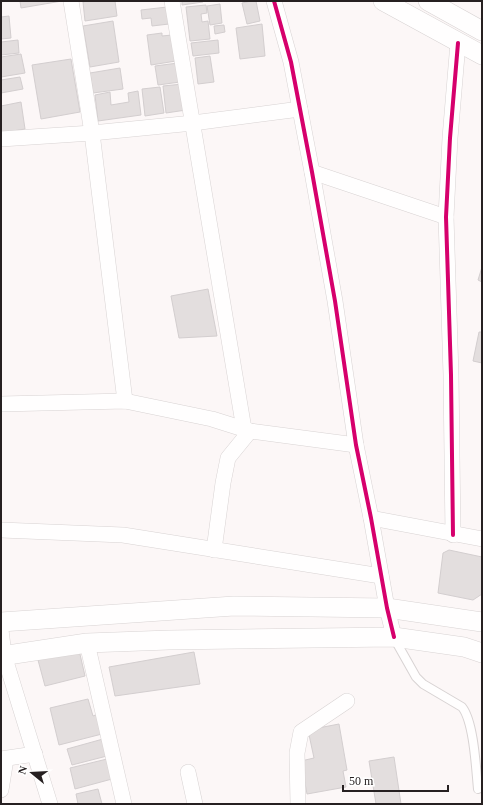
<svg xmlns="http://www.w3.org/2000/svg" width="483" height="805" viewBox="0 0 483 805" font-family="Georgia,serif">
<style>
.building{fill:#e3dede;stroke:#d3cecf}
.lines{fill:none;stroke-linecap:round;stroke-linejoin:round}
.service-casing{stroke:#d8d3d3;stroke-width:10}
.minor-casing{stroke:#d8d3d3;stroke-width:16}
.tertiary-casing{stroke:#d8d3d3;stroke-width:20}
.service{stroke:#fffefe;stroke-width:8}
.minor{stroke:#fffefe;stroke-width:15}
.tertiary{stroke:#fffefe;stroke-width:19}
.cycleway-casing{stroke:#fff;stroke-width:6}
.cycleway{stroke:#d6006c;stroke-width:4}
</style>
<rect width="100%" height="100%" fill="#fcf7f7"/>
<g class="building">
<polygon points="20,1 62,1 21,8"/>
<polygon points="87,1 115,1 117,16 85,21 83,2"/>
<polygon points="182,1 203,1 203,2 182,5"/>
<polygon points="251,1 256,1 260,21 247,24 242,3"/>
<polygon points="220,4 222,23 210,25 207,6"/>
<polygon points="206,5 207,13 201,14 202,22 208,21 210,39 190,41 186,7"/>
<polygon points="167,7 169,24 152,26 151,18 142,19 141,10"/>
<polygon points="9,16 11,38 1,39 1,17"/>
<polygon points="113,21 119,62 90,67 83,26"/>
<polygon points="262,24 265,56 240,59 236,28"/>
<polygon points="224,25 225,32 215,34 214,26"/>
<polygon points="162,33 162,36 172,35 176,61 151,65 147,35"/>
<polygon points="18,40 19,53 1,55 1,42"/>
<polygon points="218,40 219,53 193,56 191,43"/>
<polygon points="21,54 25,73 1,77 1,57"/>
<polygon points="210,56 214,82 198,84 195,58"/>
<polygon points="71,59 80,112 41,119 32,65"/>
<polygon points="178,63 180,82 158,85 155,66"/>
<polygon points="120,68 123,89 93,93 90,73"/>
<polygon points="20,77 23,89 1,93 1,80"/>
<polygon points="183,84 186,110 166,113 163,86"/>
<polygon points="160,87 164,113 145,116 142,89"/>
<polygon points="138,91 141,115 98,121 95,95 110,92 111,105 129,102 128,93"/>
<polygon points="21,102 25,129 1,133 1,106"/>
<polygon points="482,267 482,282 478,280"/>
<polygon points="208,289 217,336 179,338 171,296"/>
<polygon points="479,332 482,332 482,363 473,361"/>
<polygon points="449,550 482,557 482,594 473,600 438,593 443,553"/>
<polygon points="79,650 85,676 45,686 38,660"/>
<polygon points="194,652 200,684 115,696 109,667"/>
<polygon points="88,699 93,716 98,714 102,734 59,745 50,708"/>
<polygon points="339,724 347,770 343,771 346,787 307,794 301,761 314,758 308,730"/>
<polygon points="103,739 107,756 72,765 67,749"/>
<polygon points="394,757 401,804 376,804 369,761"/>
<polygon points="107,759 112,779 75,789 70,768"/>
<polygon points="98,789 102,804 78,804 76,794"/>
</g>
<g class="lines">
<defs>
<path id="service" d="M394,638l22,39 7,7 39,23c12,15 14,62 16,82"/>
<g id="minor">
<polyline points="71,1 92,133 125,401"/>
<polyline points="172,1 244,429"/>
<polyline points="274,1 291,62 312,172 335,301 356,445 371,518 387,608 394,637"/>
<polyline points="1,139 92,133 193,123 300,109"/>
<polyline points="312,172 446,217"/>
<polyline points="1,404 125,401 212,419 250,431 356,445"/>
<polyline points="371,518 482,539"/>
<polyline points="1,530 123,535 381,576"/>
<polyline points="453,535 451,375 446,217 450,138 458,43"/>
<polyline points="214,550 223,483 228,458 250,431"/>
<polyline points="1,630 4,655 50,804"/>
<polyline points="87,643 124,804"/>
<polyline points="1,759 35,754"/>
<polyline points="188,772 195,804"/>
<polyline points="1,790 6,759"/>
<polyline points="298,804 297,753 301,732 347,701"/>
</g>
<g id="tertiary">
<polyline points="383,1 482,55"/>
<polyline points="428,1 482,31"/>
<polyline points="1,622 234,606 387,608 482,622"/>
<polyline points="1,656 87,643 169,640 394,637 464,647 482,653"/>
</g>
</defs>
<use href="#service" class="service-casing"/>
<use href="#minor" class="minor-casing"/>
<use href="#tertiary" class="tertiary-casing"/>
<use href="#service" class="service"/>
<use href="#minor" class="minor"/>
<use href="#tertiary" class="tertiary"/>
<defs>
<g id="cycleway">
<polyline points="274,1 291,62 312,172 335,301 356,445 371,518 387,608 394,637"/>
<polyline points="453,535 451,375 446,217 450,138 458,43"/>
</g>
</defs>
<use href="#cycleway" class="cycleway-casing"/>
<use href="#cycleway" class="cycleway"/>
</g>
<rect width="483" height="805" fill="none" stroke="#262021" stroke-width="4"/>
<g transform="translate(32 773) rotate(288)" stroke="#ffffff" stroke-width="3" paint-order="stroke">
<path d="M0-3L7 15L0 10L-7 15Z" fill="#262021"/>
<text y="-6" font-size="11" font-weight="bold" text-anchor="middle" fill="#262021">N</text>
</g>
<path d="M343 785v6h105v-6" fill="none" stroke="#262021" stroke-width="2"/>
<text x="349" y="785" font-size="12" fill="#262021" stroke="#ffffff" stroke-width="3" paint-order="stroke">50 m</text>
</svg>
